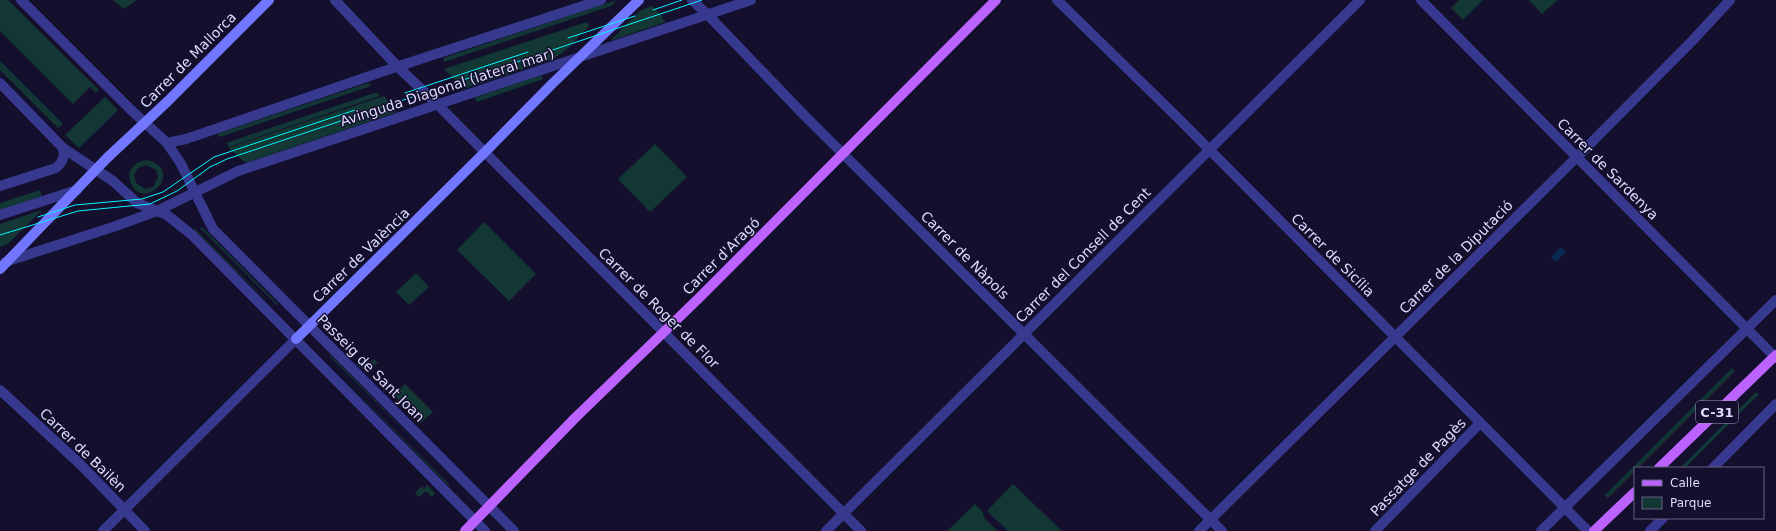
<svg xmlns="http://www.w3.org/2000/svg" width="1776" height="531" viewBox="0 0 1776 531" font-family="'DejaVu Sans',sans-serif">
<style>
.green{fill:#123734;fill-rule:evenodd}
.water{fill:#092852}
.lines{fill:none;stroke-linecap:round;stroke-linejoin:round}
.minor{stroke:#37398f;stroke-width:10}
.tertiary{stroke:#37398f;stroke-width:10}
.secondary{stroke:#7277ff;stroke-width:10}
.primary{stroke:#bb62ff;stroke-width:10}
.tram{stroke:#07f5ff;stroke-width:1}
.labels{text-anchor:middle;dominant-baseline:central;stroke-width:3;stroke-linejoin:round;paint-order:stroke}
.shield{fill:#130f2d;stroke:#a09ec0;stroke-width:1}
.shield-label{font-size:13px;font-weight:bold;fill:#dddbff}
.street-label{font-size:14px;fill:#dddbff;stroke:#130f2d}
</style>
<rect width="100%" height="100%" fill="#130f2d"/>
<g class="green">
<polygon points="0,0 8,0 99,90 96,93 90,87 73,104 0,31"/>
<polygon points="113,0 137,0 124,9"/>
<polygon points="617,0 611,6 444,62 443,58"/>
<polygon points="1459,0 1483,0 1463,20 1451,8"/>
<polygon points="1529,0 1558,0 1542,14"/>
<polygon points="652,6 663,17 662,18 666,22 610,41 641,10"/>
<polygon points="587,22 589,26 567,49 554,59 464,89 444,69"/>
<polygon points="0,61 63,124 58,128 0,70"/>
<polygon points="541,75 543,79 540,80 477,102 474,98"/>
<polygon points="368,83 371,86 220,137 217,134"/>
<polygon points="377,92 380,96 229,147 226,143"/>
<polygon points="384,96 394,107 312,135 392,108 397,112 246,163 228,148"/>
<polygon points="105,97 118,110 79,148 65,135"/>
<polygon points="655,144 687,177 650,212 618,179"/>
<path d="M148,160c40,13 -9,55 -18,20 -3,-12 7,-19 18,-20zM146,165l10,5 2,7 -5,10 -8,2 -9,-6 -2,-8 4,-7z"/>
<polygon points="40,190 42,196 0,210 0,203"/>
<polygon points="42,210 8,244 0,247 0,224"/>
<polygon points="484,222 536,274 509,301 457,250"/>
<polygon points="202,227 278,304 277,305 200,228"/>
<polygon points="195,229 274,308 193,230"/>
<polygon points="416,273 429,287 409,305 396,292"/>
<polygon points="330,355 454,480 329,356"/>
<polygon points="374,359 378,363 366,371 356,364 360,361 367,365"/>
<polygon points="325,360 449,484 448,485"/>
<polygon points="1732,368 1735,371 1638,468 1635,468 1635,471 1608,498 1605,495"/>
<polygon points="405,384 433,412 421,423 394,395"/>
<polygon points="1756,392 1759,394 1685,468 1680,468"/>
<polygon points="1013,484 1062,531 1008,531 987,511"/>
<polygon points="427,485 435,493 432,497 426,491 419,497 415,493 422,486 424,489"/>
<polygon points="975,504 982,511 985,519 998,531 947,531"/>
</g>
<polygon class="water" points="1560,247 1566,252 1556,262 1551,257"/>
<g class="lines">
<g class="minor">
<polyline points="335,0 398,67"/>
<polyline points="1057,0 1178,118 1588,531"/>
<polyline points="708,15 803,114 1222,531"/>
<polyline points="437,104 861,531"/>
<polyline points="157,211 238,171 751,0"/>
<polyline points="0,215 77,190"/>
<polyline points="1713,468 1776,404"/>
<polyline points="826,531 1360,0"/>
<polyline points="1199,531 1584,150 1693,40 1730,0"/>
<polyline points="1375,531 1480,423"/>
<polyline points="1541,531 1776,300"/>
<polyline points="1650,531 1663,518"/>
</g>
<g class="tertiary">
<polyline points="21,0 130,109 167,143 181,164 213,229 514,531"/>
<polyline points="692,0 708,15"/>
<polyline points="1421,0 1776,358"/>
<polyline points="398,67 437,104"/>
<polyline points="0,83 63,148 113,181 137,203 167,215 192,235 485,531"/>
<polyline points="167,143 186,139 393,68 601,0"/>
<path d="M0,186l56,-18c7,-7 9,-10 7,-20"/>
<polyline points="5,262 116,226 157,211"/>
<polyline points="0,390 81,465 145,531"/>
<polyline points="103,531 296,339"/>
</g>
<g class="secondary">
<polyline points="0,269 107,158 168,101 269,0"/>
<polyline points="296,339 485,152 553,83 639,0"/>
</g>
<g class="primary">
<polyline points="1659,468 1776,355"/>
<polyline points="465,531 575,418 699,298 996,0"/>
<polyline points="1594,531 1635,492"/>
</g>
<g class="tram">
<polyline points="653,10 682,0"/>
<polyline points="568,38 635,16"/>
<polyline points="405,93 528,52"/>
<polyline points="38,217 75,205 142,199 163,192 214,157 358,109"/>
<polyline points="0,235 78,211 150,204 177,191 210,167 227,159 702,0"/>
</g>
</g>
<g class="labels">
<rect class="shield" x="1696" y="401" width="42" height="22" rx="3"/>
<g class="shield-label">
<text x="1717" y="412">C-31</text>
</g>
<g class="street-label">
<text transform="translate(188 60) rotate(-45)">Carrer de Mallorca</text>
<text transform="translate(447 87) rotate(-18)">Avinguda Diagonal (lateral mar)</text>
<text transform="translate(1608 169) rotate(45)">Carrer de Sardenya</text>
<text transform="translate(361 255) rotate(-44)">Carrer de València</text>
<text transform="translate(965 255) rotate(45)">Carrer de Nàpols</text>
<text transform="translate(1083 255) rotate(-45)">Carrer del Consell de Cent</text>
<text transform="translate(1333 255) rotate(45)">Carrer de Sicília</text>
<text transform="translate(721 256) rotate(-45)">Carrer d'Aragó</text>
<text transform="translate(1456 257) rotate(-45)">Carrer de la Diputació</text>
<text transform="translate(659 308) rotate(45)">Carrer de Roger de Flor</text>
<text transform="translate(371 368) rotate(45)">Passeig de Sant Joan</text>
<text transform="translate(83 450) rotate(44)">Carrer de Bailèn</text>
<text transform="translate(1418 467) rotate(-46)">Passatge de Pagès</text>
</g>
</g>
<rect x="1634" y="467" width="130" height="52" fill="#130f2d" stroke="#646181"/>
<rect x="1642" y="480" width="20" height="6" fill="#bb62ff" stroke="#646181"/>
<text x="1670" y="487" font-size="12" fill="#dddbff">Calle</text>
<rect x="1642" y="497" width="20" height="12" fill="#123734" stroke="#646181"/>
<text x="1670" y="507" font-size="12" fill="#dddbff">Parque</text>
</svg>
